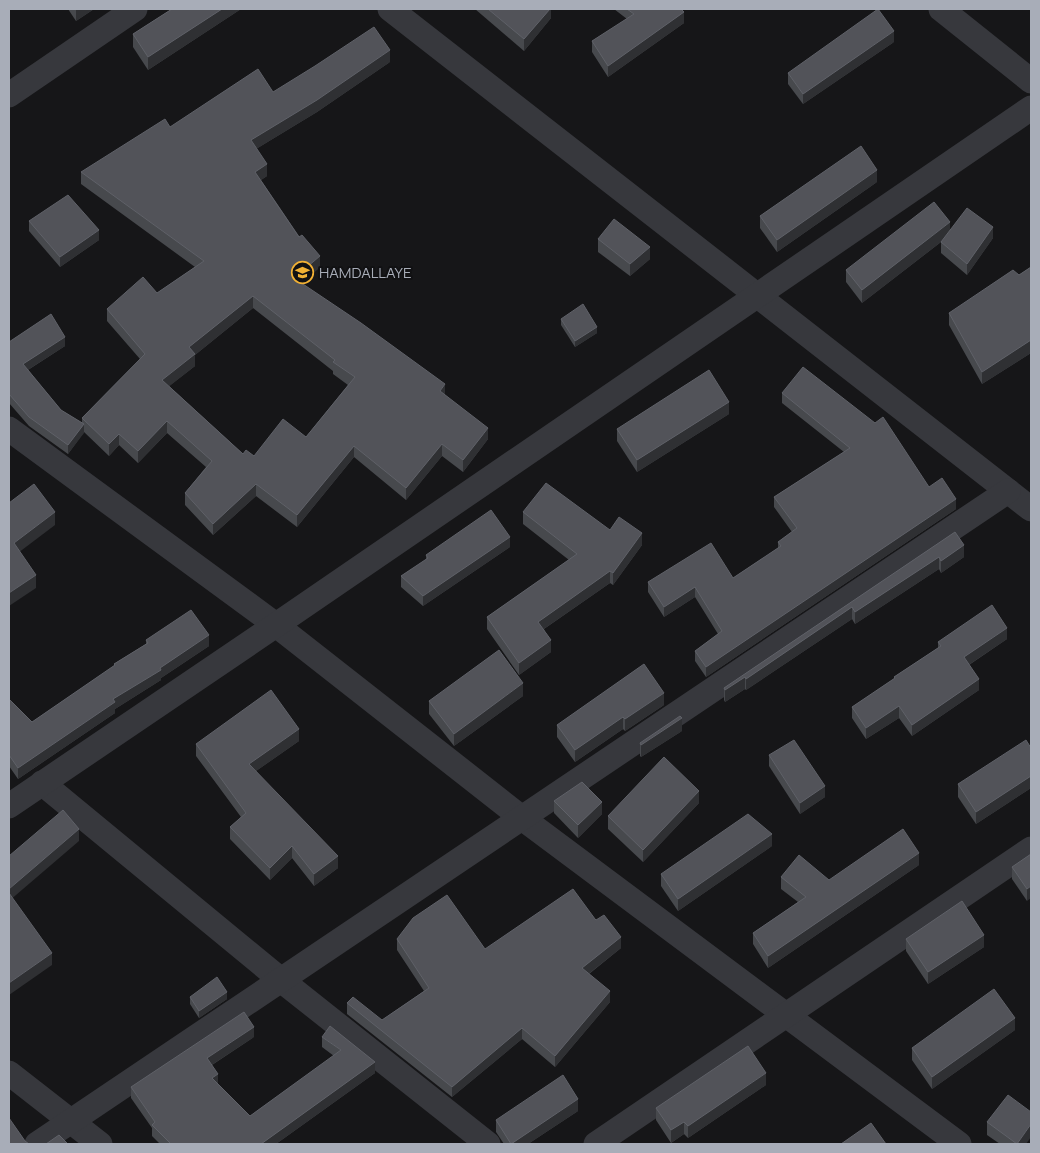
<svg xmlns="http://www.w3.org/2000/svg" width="1040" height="1153" viewBox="0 0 1040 1153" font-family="Manrope,sans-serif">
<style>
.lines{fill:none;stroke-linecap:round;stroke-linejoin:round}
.street{stroke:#37383d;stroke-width:25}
.wall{fill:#47494d;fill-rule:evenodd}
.shaded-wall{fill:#2f3033}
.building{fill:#525359;stroke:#5f6168;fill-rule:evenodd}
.labels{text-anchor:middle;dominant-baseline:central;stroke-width:4;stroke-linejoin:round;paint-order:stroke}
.poi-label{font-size:15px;fill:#a8adb8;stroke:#111113;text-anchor:start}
</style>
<rect width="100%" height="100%" fill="#161618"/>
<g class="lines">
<g class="street">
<polyline points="390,9 1031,509"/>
<polyline points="941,9 1031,81"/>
<polyline points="9,95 135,9"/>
<polyline points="9,429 276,625 522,818 959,1144"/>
<polyline points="42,783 281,980 488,1144"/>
<polyline points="9,806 276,625 1031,108"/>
<polyline points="9,1073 100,1144"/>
<polyline points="37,1144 1008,491"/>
<polyline points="596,1144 1031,849"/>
</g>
</g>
<g class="wall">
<polygon points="68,9 94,9 76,21"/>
<polygon points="172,9 241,9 148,70 133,47 133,34"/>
<polygon points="475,9 551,9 551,18 524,51"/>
<polygon points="614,9 681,9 684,23 608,77 592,52 592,41 627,19"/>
<polygon points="894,42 803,104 788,84 788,73"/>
<path d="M390,62l-73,50 -61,37 11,27 -6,4 59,87 -18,16 143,112 43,44 -25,33 -21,-16 -36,44 -52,-43 -57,70 -41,-31 -43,39 -28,-30v-12l21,-26 -39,-34 -29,30 -19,-18 -10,11 -25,-24 -16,22 -39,-28 -20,-23v-61l56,4 -37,24 33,40 21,13v-5l58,-59 -33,-38v-12l50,-16 38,-26 -114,-83v-12l89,-45 103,-35zM253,308l80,63v3l15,11 -42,52 -52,19 -11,-2 -74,-68 26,-20v-11z"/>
<polygon points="877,182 777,252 760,228 760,216"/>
<polygon points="29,221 99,240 60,267 29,231"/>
<polygon points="950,230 993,238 967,275 941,253 941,242 862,303 846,282 846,270"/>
<polygon points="598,239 650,259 630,276 598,252"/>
<polygon points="1031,267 1031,353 982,384 949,325 949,313 1019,275"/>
<polygon points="561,319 597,333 575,347 561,325"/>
<polygon points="782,393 929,487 956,509 706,677 695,661 695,651 718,634 695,597 664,617 648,592 648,582 733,578 778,548 778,542 792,532 774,507 774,497 844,452 782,403"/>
<polygon points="729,414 637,472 617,441 617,429"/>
<polygon points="523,512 610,530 642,545 613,585 610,583 544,629 551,652 519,675 487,629 487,617 569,560 523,524"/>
<polygon points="955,532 964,557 941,573 939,569 855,624 852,619 746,690 745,689 725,702 724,700 724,688"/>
<polygon points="510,547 423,606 401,587 401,576 426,560 426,555"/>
<polygon points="1007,639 969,665 979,690 912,736 899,718 866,739 852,718 852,707 894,679 894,677 938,648 938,642"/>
<polygon points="146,640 209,646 161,678 161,680 115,709 115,713 18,779 9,766 9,699 32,722 114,666 114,664 146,644"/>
<polygon points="523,696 454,746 429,714 429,701"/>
<polygon points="664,705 625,731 623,729 575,762 557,737 557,725"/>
<polygon points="682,731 641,757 640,756 640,743"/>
<polygon points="299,741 256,771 338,868 314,886 292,858 270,880 230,839 230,827 241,817 196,756 196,744"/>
<polygon points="1031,748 1031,788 976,824 958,797 958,784"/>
<polygon points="769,755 825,797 800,814 769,766"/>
<polygon points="554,801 602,814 578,838 554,813"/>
<polygon points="699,803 643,862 608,829 608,816"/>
<polygon points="772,846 678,911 661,886 661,874"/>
<polygon points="1031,854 1027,901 1012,879 1012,867"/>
<polygon points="919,865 768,968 753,944 753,933 798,902 781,889 781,877 829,880"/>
<polygon points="595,919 621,948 589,974 610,1002 555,1067 522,1039 452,1097 347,1014 347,1003 382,1020 424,991 397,950 397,939 485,949"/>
<polygon points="906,939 984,947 928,984 906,951"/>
<polygon points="190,997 227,999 199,1018 190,1004"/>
<polygon points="1015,1030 932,1089 912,1060 912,1048"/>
<polygon points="254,1037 212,1065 218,1084 250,1116 334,1056 322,1047 322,1037 375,1073 276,1144 160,1144 152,1136 152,1128 131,1098 131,1087"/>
<polygon points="766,1085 688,1138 684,1134 671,1143 656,1120 656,1108"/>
<polygon points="578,1111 528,1144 504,1144 496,1132 496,1120"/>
<polygon points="987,1122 1026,1144 1000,1144 987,1135"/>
</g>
<g class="shaded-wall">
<polygon points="76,9 94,9 76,21"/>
<polygon points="222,9 241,9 148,70 148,57"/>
<polygon points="550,9 551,9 551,18 524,51 524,39"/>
<polygon points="684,12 684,23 608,77 608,66"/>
<polygon points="894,31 894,42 803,104 803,94"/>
<polygon points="390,50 390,62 317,112 251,152 251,140"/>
<polygon points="267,164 267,176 255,184 255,172"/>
<polygon points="877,170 877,182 777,252 777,240"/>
<polygon points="950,222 950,235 862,303 862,290"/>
<polygon points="993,227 993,238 967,275 967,264"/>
<polygon points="99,230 99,240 60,267 60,257"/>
<polygon points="650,247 650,259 630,276 630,264"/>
<polygon points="320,256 320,267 294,290 294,278"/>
<polygon points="253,296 253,308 195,355 195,366 162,392 162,380 189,347"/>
<polygon points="597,327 597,333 575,347 575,341"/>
<polygon points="65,337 65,346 23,373 23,364"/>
<polygon points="1031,340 1031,353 982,384 982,372"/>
<polygon points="445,384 445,396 440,391"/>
<polygon points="729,402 729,414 637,472 637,460"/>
<polygon points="167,421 167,433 138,463 138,451"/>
<polygon points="84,424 84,433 68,454 68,445"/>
<polygon points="488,428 488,439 463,472 463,460"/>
<polygon points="119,434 119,445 109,456 109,444"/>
<polygon points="442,444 442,456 406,500 406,488"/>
<polygon points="354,446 354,457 297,527 297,515"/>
<polygon points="256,484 256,496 213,535 213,524"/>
<polygon points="956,499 956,509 706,677 706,667"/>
<polygon points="55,512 55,525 14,556 14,543"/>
<polygon points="642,533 642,545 613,585 613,573"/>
<polygon points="510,537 510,547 423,606 423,596"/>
<polygon points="964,545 964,557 941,573 941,561"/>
<polygon points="939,557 939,569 855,624 855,612"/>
<polygon points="610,571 610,583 538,633 538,622"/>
<polygon points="36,575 36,588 9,606 9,593"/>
<polygon points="695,587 695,597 664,617 664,607"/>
<polygon points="852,607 852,619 746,690 746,679"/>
<polygon points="1007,628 1007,639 964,668 964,657"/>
<polygon points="209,635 209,646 161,678 161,680 115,709 115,713 18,779 18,768 113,699"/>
<polygon points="551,640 551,652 519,675 519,663"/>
<polygon points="745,677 745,689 725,702 725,690"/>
<polygon points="979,679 979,690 912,736 912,725"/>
<polygon points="523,683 523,696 454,746 454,734"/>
<polygon points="664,693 664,705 625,731 625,719"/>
<polygon points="899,706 899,718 866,739 866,728"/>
<polygon points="623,717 623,729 575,762 575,750"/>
<polygon points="682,718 682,731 641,757 641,745"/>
<polygon points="299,729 299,741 249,776 249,764"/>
<polygon points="1031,776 1031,788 976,824 976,812"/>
<polygon points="825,786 825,797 800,814 800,803"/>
<polygon points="699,791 699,803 643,862 643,850"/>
<polygon points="602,802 602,814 578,838 578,825"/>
<polygon points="79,829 79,841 9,901 9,889"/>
<polygon points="772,834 772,846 678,911 678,899"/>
<polygon points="292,846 292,858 270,880 270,868"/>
<polygon points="919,853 919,865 768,968 768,956"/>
<polygon points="338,856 338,868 314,886 314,874"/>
<polygon points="1031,886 1031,898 1027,901 1027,889"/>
<polygon points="984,935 984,947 928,984 928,972"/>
<polygon points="621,937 621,948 582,979 582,968"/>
<polygon points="52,953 52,965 9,995 9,983"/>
<polygon points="610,991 610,1002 555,1067 555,1056"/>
<polygon points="227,992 227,999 199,1018 199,1011"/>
<polygon points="1015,1018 1015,1030 932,1089 932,1077"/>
<polygon points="254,1027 254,1037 207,1068 207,1058"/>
<polygon points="522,1028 522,1039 452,1097 452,1087"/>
<polygon points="375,1062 375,1073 276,1144 261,1144"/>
<polygon points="766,1073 766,1085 688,1138 688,1126"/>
<polygon points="218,1074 218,1085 212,1078"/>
<polygon points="578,1099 578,1111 528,1144 511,1144"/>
<polygon points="684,1122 684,1134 671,1143 671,1130"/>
<polygon points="1031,1124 1031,1137 1026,1144 1017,1144"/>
</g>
<g class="building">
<polygon points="172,9 222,9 148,57 133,34"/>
<polygon points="488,9 550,9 524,39"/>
<polygon points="627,9 681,9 684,12 608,66 592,41 634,14"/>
<polygon points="878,9 894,31 803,94 788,73"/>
<path d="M374,27l16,23 -73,50 -66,40 16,24 -12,8 44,65 3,-2 18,21 -26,22 67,45 84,61 -5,7 48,37 -25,32 -21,-16 -36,44 -52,-42 -57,69 -41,-31 -43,40 -28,-31 27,-32 -45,-40 -29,30 -19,-17 -10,10 -27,-26 63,-64 -38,-45 36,-32 14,16 47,-32 -123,-89 84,-53 5,8 88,-58 15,23 42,-26zM253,296l82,64 -2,2 22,15 -49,60 -23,-18 -29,37 -8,-6 -3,4 -81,-74 33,-26 -6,-7z"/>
<polygon points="861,146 877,170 777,240 760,216"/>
<polygon points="68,195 99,230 60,257 29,221"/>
<polygon points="934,202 950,222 862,290 846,270"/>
<polygon points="967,208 993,227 967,264 941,242"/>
<polygon points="614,219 650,247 630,264 598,239"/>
<polygon points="1031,267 1031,340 982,372 949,313 1013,270 1019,275"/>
<polygon points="583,304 597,327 575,341 561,319"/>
<polygon points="51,314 65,337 23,364 61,410 84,424 68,445 29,417 9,394 9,342"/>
<polygon points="803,367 875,423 883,417 929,487 942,478 956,499 706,667 695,651 722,631 695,587 664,607 648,582 711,543 733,578 781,546 778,542 797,528 774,497 850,448 782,393"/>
<polygon points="709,370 729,402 637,460 617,429"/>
<polygon points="546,483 610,530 619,517 642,533 613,573 610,571 538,622 551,640 519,663 487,617 577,554 523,512"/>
<polygon points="34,484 55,512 14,543 36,575 9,593 9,503"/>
<polygon points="491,510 510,537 423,596 401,576 428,558 426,555"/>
<polygon points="955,532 964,545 941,561 939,557 855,612 852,607 746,679 745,677 725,690 724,688"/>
<polygon points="992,605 1007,628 964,657 979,679 912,725 899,706 866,728 852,707 895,678 894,677 941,646 938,642"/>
<polygon points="191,610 209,635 160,668 161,670 113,699 115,702 18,768 9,755 9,699 32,722 115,665 114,664 148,643 146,640"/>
<polygon points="499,650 523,683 454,734 429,701"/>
<polygon points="644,664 664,693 625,719 623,717 575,750 557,725"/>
<polygon points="271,690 299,729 249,764 338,856 314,874 292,846 270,868 230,827 246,813 196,744"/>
<polygon points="680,716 682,718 641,745 640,743"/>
<polygon points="794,740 825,786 800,803 769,755"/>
<polygon points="1026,740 1031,748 1031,776 976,812 958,784"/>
<polygon points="664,757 699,791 643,850 608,816"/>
<polygon points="582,782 602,802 578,825 554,801"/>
<polygon points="63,810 79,829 9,889 9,856"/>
<polygon points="748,814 772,834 678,899 661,874"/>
<polygon points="903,829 919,853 768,956 753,933 806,897 781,877 799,855 829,880"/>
<polygon points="1031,854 1031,886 1027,889 1012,867"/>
<polygon points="573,889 595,919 596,920 604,915 621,937 582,968 610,991 555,1056 522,1028 452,1087 347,1003 353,997 382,1020 429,988 397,939 413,918 447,895 485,949"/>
<polygon points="9,893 52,953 9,983"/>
<polygon points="962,901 984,935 928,972 906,939"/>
<polygon points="217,977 227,992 199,1011 190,997"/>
<polygon points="994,989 1015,1018 932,1077 912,1048"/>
<polygon points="244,1012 254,1027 207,1058 218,1074 212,1078 250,1116 341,1050 322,1037 330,1026 375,1062 261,1144 171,1144 152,1125 155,1122 131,1087"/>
<polygon points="748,1046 766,1073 688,1126 684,1122 671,1130 656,1108"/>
<polygon points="563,1075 578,1099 511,1144 496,1120"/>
<polygon points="1008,1095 1031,1112 1031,1124 1017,1144 987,1122"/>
<polygon points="9,1118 25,1141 29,1144 9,1144"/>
<polygon points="871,1123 886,1144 841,1144"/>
<polygon points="59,1135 68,1144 46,1144"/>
</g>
<defs>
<symbol id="school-ring" viewBox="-11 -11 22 22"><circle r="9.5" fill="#111113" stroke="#f2b134" stroke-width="1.5"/><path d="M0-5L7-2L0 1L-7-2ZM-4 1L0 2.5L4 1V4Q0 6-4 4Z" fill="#f2b134"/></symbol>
</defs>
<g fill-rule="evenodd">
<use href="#school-ring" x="290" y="260" width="25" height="25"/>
</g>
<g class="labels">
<g class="poi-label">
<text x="319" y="272">HAMDALLAYE</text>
</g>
</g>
<rect width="1040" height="1153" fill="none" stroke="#a8adb8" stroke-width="20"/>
</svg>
